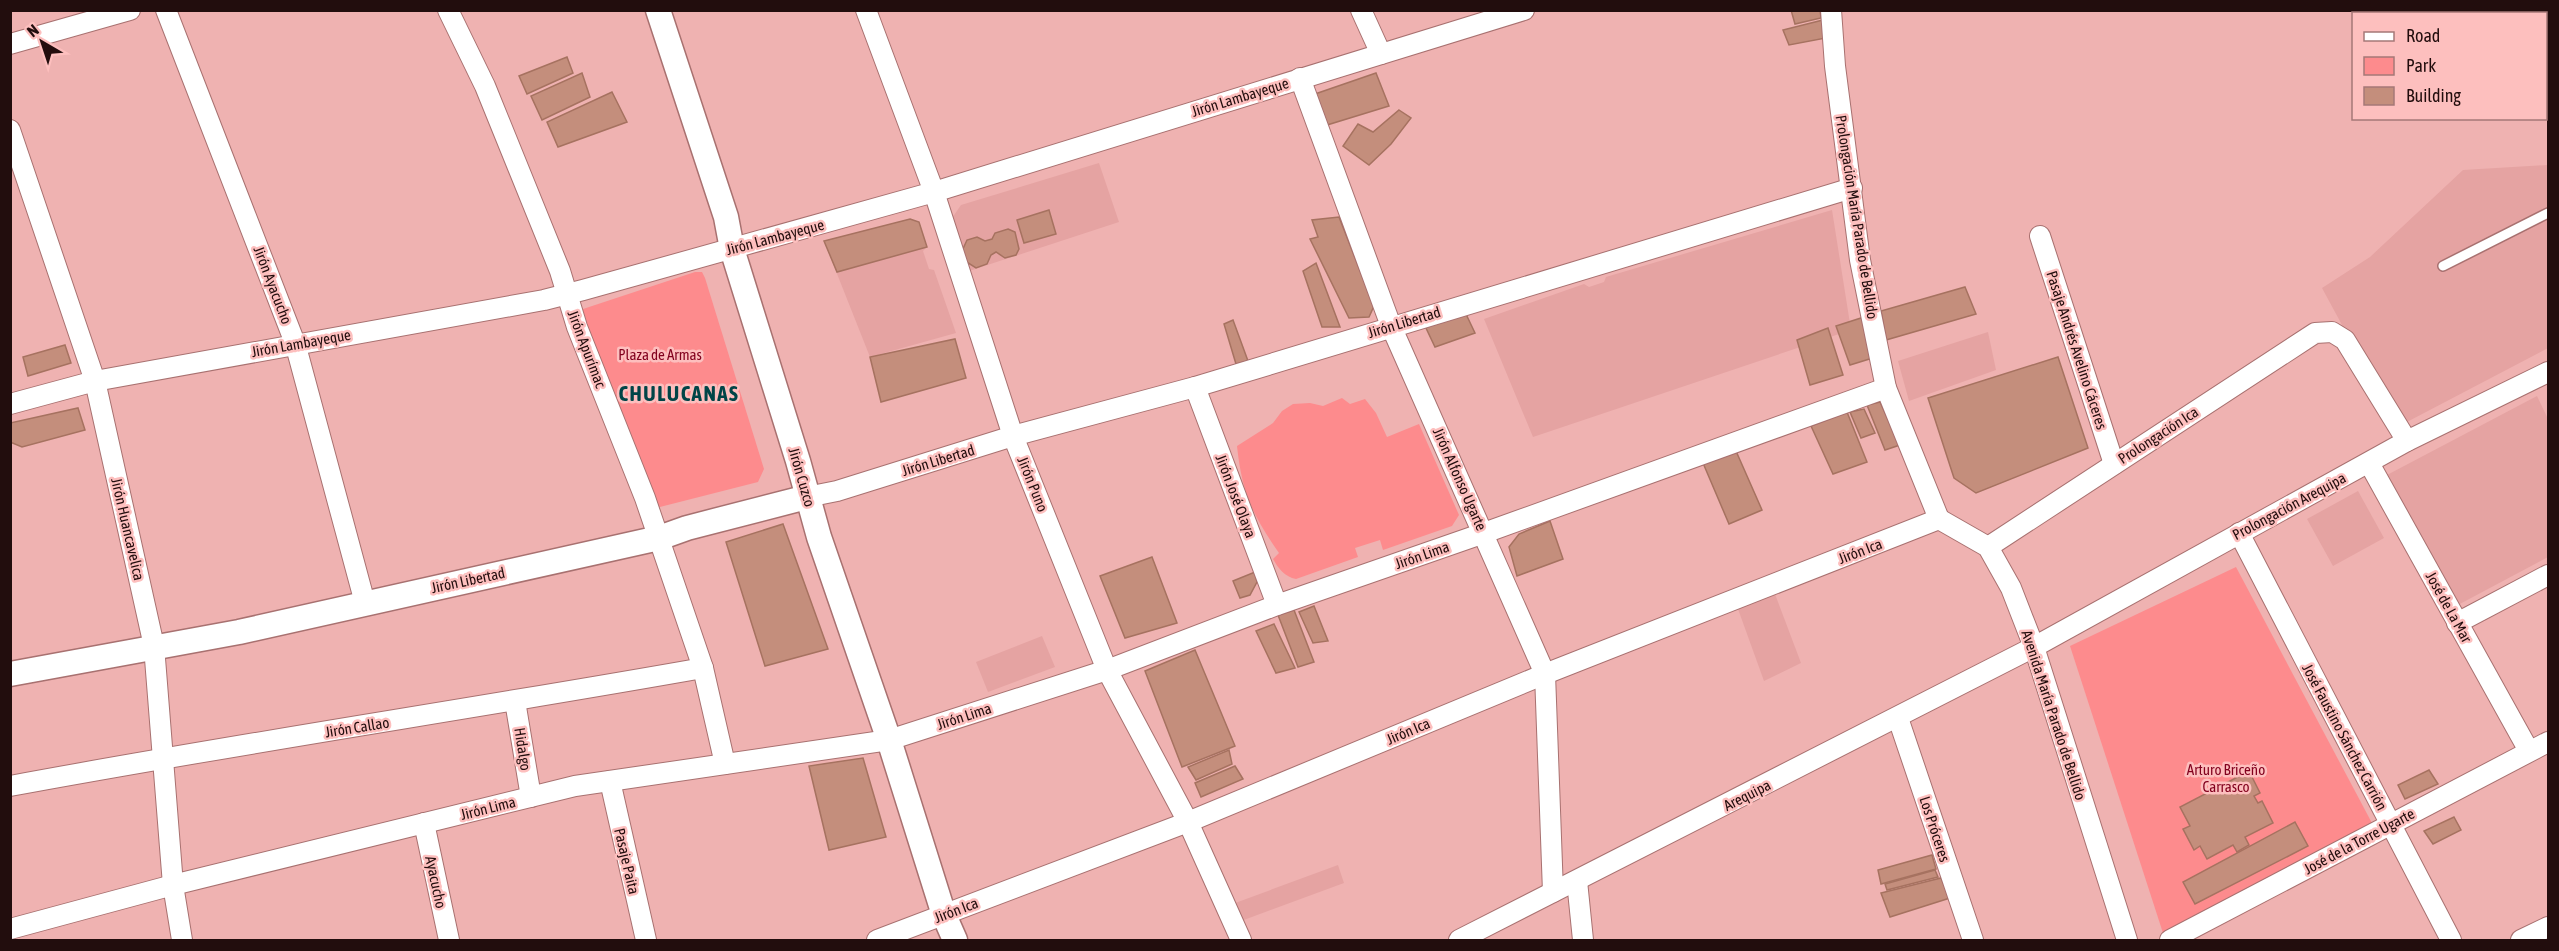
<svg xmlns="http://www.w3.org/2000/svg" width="2559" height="951" viewBox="0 0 2559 951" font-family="'Asap Condensed',sans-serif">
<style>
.built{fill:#e5a3a2}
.green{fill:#fd8b8d}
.building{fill:#c48e7c;stroke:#a67260;stroke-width:1.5}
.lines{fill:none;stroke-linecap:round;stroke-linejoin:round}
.service-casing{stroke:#a87170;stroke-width:12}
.minor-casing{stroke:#a87170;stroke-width:22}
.tertiary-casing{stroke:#a87170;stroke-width:27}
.service{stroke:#fff;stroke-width:9}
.minor{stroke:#fff;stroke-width:20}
.tertiary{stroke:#fff;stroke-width:24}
.labels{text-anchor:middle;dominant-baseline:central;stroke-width:5;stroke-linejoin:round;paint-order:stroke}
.street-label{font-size:15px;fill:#220d0d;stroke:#fdbfbe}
.park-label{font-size:15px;fill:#82011e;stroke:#fdbfbe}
.district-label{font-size:21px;font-weight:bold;letter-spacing:1.5px;fill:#004447;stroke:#fdbfbe}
</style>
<rect width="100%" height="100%" fill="#efb2b1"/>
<g class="built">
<polygon points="1099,163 1119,222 966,272 950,221 961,205"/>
<polygon points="2548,165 2548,348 2405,423 2394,421 2322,288 2370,257 2463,170"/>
<polygon points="1832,210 1851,330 1533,437 1484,319 1584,284 1589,287 1604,282 1606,277"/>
<polygon points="910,219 919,222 927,247 923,251 929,269 934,270 956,333 870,357 824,241"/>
<polygon points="1988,332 1996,370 1909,401 1898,361"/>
<polygon points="2537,396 2548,419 2548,557 2456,606 2387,475"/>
<polygon points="2358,491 2384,538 2333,566 2307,519"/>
<polygon points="1775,594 1801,663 1764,681 1738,609"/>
<polygon points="1042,636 1055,667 988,692 976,662"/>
<polygon points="1338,865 1344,883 1233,924 1227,906"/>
</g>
<g class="green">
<polygon points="695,272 702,272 705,278 764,469 758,482 652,509 580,310"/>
<path d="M1342,398l8,6 15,-5 11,14 11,24 32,-13 40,91 -7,11 -69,24 -3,-10 -25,8 3,9 -62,22c-11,-2 -18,-11 -23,-20l6,-6c-27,-39 -37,-60 -42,-107l36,-23 9,-12 11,-7 17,-1 13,3z"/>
<polygon points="2236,567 2373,825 2163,933 2070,646"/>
</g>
<g class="building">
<polygon points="1791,10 1820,10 1821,18 1795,24"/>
<polygon points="1823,20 1826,38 1789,45 1783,30"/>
<polygon points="567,57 573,73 527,94 519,76"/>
<polygon points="582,73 590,97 542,120 531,96"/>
<polygon points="1376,73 1389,106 1327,125 1315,94"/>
<polygon points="612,92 627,122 558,147 547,122"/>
<polygon points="1399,110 1411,118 1391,144 1369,165 1343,146 1358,124 1373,132"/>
<polygon points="1049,210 1056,234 1024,243 1017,220"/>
<polygon points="1339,217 1374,306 1369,317 1349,318 1310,239 1318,237 1312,220"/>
<polygon points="910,219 919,222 927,247 837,272 824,241"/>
<polygon points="1008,229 1015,232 1019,249 1016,255 1005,258 996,252 991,255 987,264 976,268 965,261 962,251 967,240 977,237 985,241 992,239 995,233"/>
<polygon points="1316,263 1340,327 1322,327 1303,271"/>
<polygon points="1965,287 1976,314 1886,340 1881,311"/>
<polygon points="1465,312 1475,333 1435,347 1425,326"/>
<polygon points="1864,317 1876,357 1850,365 1836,326"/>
<polygon points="1233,320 1248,361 1236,364 1224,324"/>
<polygon points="1828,328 1843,375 1810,385 1797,340"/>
<polygon points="955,339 966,378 881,402 870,357"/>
<polygon points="65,345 71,363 28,376 23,357"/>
<polygon points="2058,357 2088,448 1976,493 1954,478 1928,398"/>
<polygon points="1880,402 1900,445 1885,450 1867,405"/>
<polygon points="78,408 85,430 22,447 10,442 10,423"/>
<polygon points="1864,409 1875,433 1861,438 1850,412"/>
<polygon points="1847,412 1867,462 1833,474 1811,426"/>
<polygon points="1736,451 1762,510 1729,524 1703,463"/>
<polygon points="1550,521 1563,559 1517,576 1509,547 1519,534"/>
<polygon points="783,524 828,649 765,666 726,542"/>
<polygon points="1152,557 1177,623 1125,638 1100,576"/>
<polygon points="1255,572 1257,582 1250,595 1240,598 1233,581"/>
<polygon points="1314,606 1328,641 1313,643 1299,612"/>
<polygon points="1294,610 1314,662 1298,667 1278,615"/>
<polygon points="1274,624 1295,668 1276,673 1256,631"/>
<polygon points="1195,650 1235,746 1182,767 1145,671"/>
<polygon points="1229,750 1232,764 1196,780 1188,767"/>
<polygon points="863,758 886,837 829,850 809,766"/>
<polygon points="1235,766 1243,779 1201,797 1195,783"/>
<polygon points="2429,770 2438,784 2405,799 2398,785"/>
<polygon points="2249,771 2260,793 2254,796 2258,803 2262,801 2273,823 2245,837 2249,845 2237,852 2233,845 2207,859 2200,846 2194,850 2183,829 2190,826 2180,807"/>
<polygon points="2454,817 2461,830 2433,844 2424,831"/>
<polygon points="2295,822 2308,846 2195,904 2183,882"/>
<polygon points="1932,855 1936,869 1881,884 1878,870"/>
<polygon points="1935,870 1938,877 1887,890 1885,884"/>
<polygon points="1941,878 1950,898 1890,917 1881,893"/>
</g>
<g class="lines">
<defs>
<polyline id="service" points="2443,266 2548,213"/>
<g id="minor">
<polyline points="166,10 295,343 365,603"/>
<polyline points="448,10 485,86 560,271 577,327 645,498 703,668 725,764"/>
<polyline points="866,10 934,192 1013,436 1107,670 1188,822 1241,940"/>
<polyline points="1361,10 1381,54"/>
<polyline points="1831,10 1835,66 1860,260 1886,388 1939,519"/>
<polyline points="10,44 130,10"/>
<polyline points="1300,78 1391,326 1545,674 1553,892"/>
<polyline points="10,130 95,381 154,646 173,885 182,940"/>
<polyline points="2040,236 2114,464"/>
<polyline points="1195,387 1277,605"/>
<polyline points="10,404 95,381 544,300 583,290 934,192 1524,10"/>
<polyline points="2369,463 2529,751"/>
<polyline points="807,497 837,491 1013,436 1195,387 1852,188"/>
<polyline points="1939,519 1988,547 2011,588 2034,647 2127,940"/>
<polyline points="2239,533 2451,940"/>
<polyline points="1988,547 2315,333 2332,332 2345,340 2407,441"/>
<polyline points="2457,623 2548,575"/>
<polyline points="515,701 531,797"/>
<polyline points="1898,718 1973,940"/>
<polyline points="610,781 646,940"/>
<path d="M10,786c231,-43 462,-77 693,-118"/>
<polyline points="424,823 449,940"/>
<polyline points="1577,881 1583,940"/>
<polyline points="10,929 173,885 575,786 889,740 1107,670 1277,605 1484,533 1886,388"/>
<polyline points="877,940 1188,822 1545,674 1939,519"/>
<polyline points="1459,940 2034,647 2407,441 2548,372"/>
<polyline points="2170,940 2548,742"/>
<polyline points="2521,940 2548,927"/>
</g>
<g id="tertiary">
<polyline points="658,10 726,217 732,249 798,461 819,537 889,740 944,915 955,940"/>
<polyline points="10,674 239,632 659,538 687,528 807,497"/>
</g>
</defs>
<use href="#service" class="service-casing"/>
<use href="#minor" class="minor-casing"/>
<use href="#tertiary" class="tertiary-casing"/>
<use href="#service" class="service"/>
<use href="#minor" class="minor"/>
<use href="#tertiary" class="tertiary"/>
</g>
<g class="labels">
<g class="street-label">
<text transform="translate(1240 97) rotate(-17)">Jirón Lambayeque</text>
<text transform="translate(1857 217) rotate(81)">Prolongación María Parado de Bellido</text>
<text transform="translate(775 237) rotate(-15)">Jirón Lambayeque</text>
<text transform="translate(273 285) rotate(69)">Jirón Ayacucho</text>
<text transform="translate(1404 322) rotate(-17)">Jirón Libertad</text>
<text transform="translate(301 343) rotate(-10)">Jirón Lambayeque</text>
<text transform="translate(587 349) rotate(69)">Jirón Apurímac</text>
<text transform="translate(2077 350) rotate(72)">Pasaje Andrés Avelino Cáceres</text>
<text transform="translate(2158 435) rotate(-33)">Prolongación Ica</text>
<text transform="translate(938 460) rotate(-17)">Jirón Libertad</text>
<text transform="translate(802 477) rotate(74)">Jirón Cuzco</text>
<text transform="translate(1460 479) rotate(66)">Jirón Alfonso Ugarte</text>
<text transform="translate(1033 484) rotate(68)">Jirón Puno</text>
<text transform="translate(1236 496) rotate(69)">Jirón José Olaya</text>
<text transform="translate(2289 506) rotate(-28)">Prolongación Arequipa</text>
<text transform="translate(128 529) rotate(77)">Jirón Huancavelica</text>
<text transform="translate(1860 551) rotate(-21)">Jirón Ica</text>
<text transform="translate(1422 555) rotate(-19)">Jirón Lima</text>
<text transform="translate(468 580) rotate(-12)">Jirón Libertad</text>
<text transform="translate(2449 607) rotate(61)">José de La Mar</text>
<text transform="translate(2054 715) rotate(72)">Avenida María Parado de Bellido</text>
<text transform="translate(964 716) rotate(-18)">Jirón Lima</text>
<text transform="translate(357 727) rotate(-9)">Jirón Callao</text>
<text transform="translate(1408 731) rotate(-23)">Jirón Ica</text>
<text transform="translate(2345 737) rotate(62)">José Faustino Sánchez Carrión</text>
<text transform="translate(523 749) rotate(81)">Hidalgo</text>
<text transform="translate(1747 795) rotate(-27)">Arequipa</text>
<text transform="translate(488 808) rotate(-14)">Jirón Lima</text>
<text transform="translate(1935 829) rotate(72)">Los Próceres</text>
<text transform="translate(2359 841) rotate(-28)">José de la Torre Ugarte</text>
<text transform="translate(627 861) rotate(77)">Pasaje Paita</text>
<text transform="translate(436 882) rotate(78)">Ayacucho</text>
<text transform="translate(956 910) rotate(-21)">Jirón Ica</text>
</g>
<g class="park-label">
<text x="660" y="354">Plaza de Armas</text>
<text x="2226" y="769">Arturo Briceño<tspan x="2226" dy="17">Carrasco</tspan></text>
</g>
<g class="district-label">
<text x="679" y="393">CHULUCANAS</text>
</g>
</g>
<rect width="2559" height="951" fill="none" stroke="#220d0d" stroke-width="24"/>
<rect x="2352" y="12" width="195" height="108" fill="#fdbfbe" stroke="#a57877" stroke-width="1.5"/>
<rect x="2364" y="32" width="30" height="9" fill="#ffffff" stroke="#a57877" stroke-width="1.5"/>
<text x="2406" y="42" font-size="18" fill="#220d0d">Road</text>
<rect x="2364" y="57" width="30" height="18" fill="#fd8b8d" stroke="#a57877" stroke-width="1.5"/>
<text x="2406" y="72" font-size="18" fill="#220d0d">Park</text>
<rect x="2364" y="87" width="30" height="18" fill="#c48e7c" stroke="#a57877" stroke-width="1.5"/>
<text x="2406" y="102" font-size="18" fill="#220d0d">Building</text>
<g transform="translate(42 42) rotate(321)" stroke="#fdbfbe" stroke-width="4.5" paint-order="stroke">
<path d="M0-4.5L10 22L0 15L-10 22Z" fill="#220d0d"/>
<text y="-9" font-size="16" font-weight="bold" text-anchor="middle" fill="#220d0d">N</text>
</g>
</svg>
